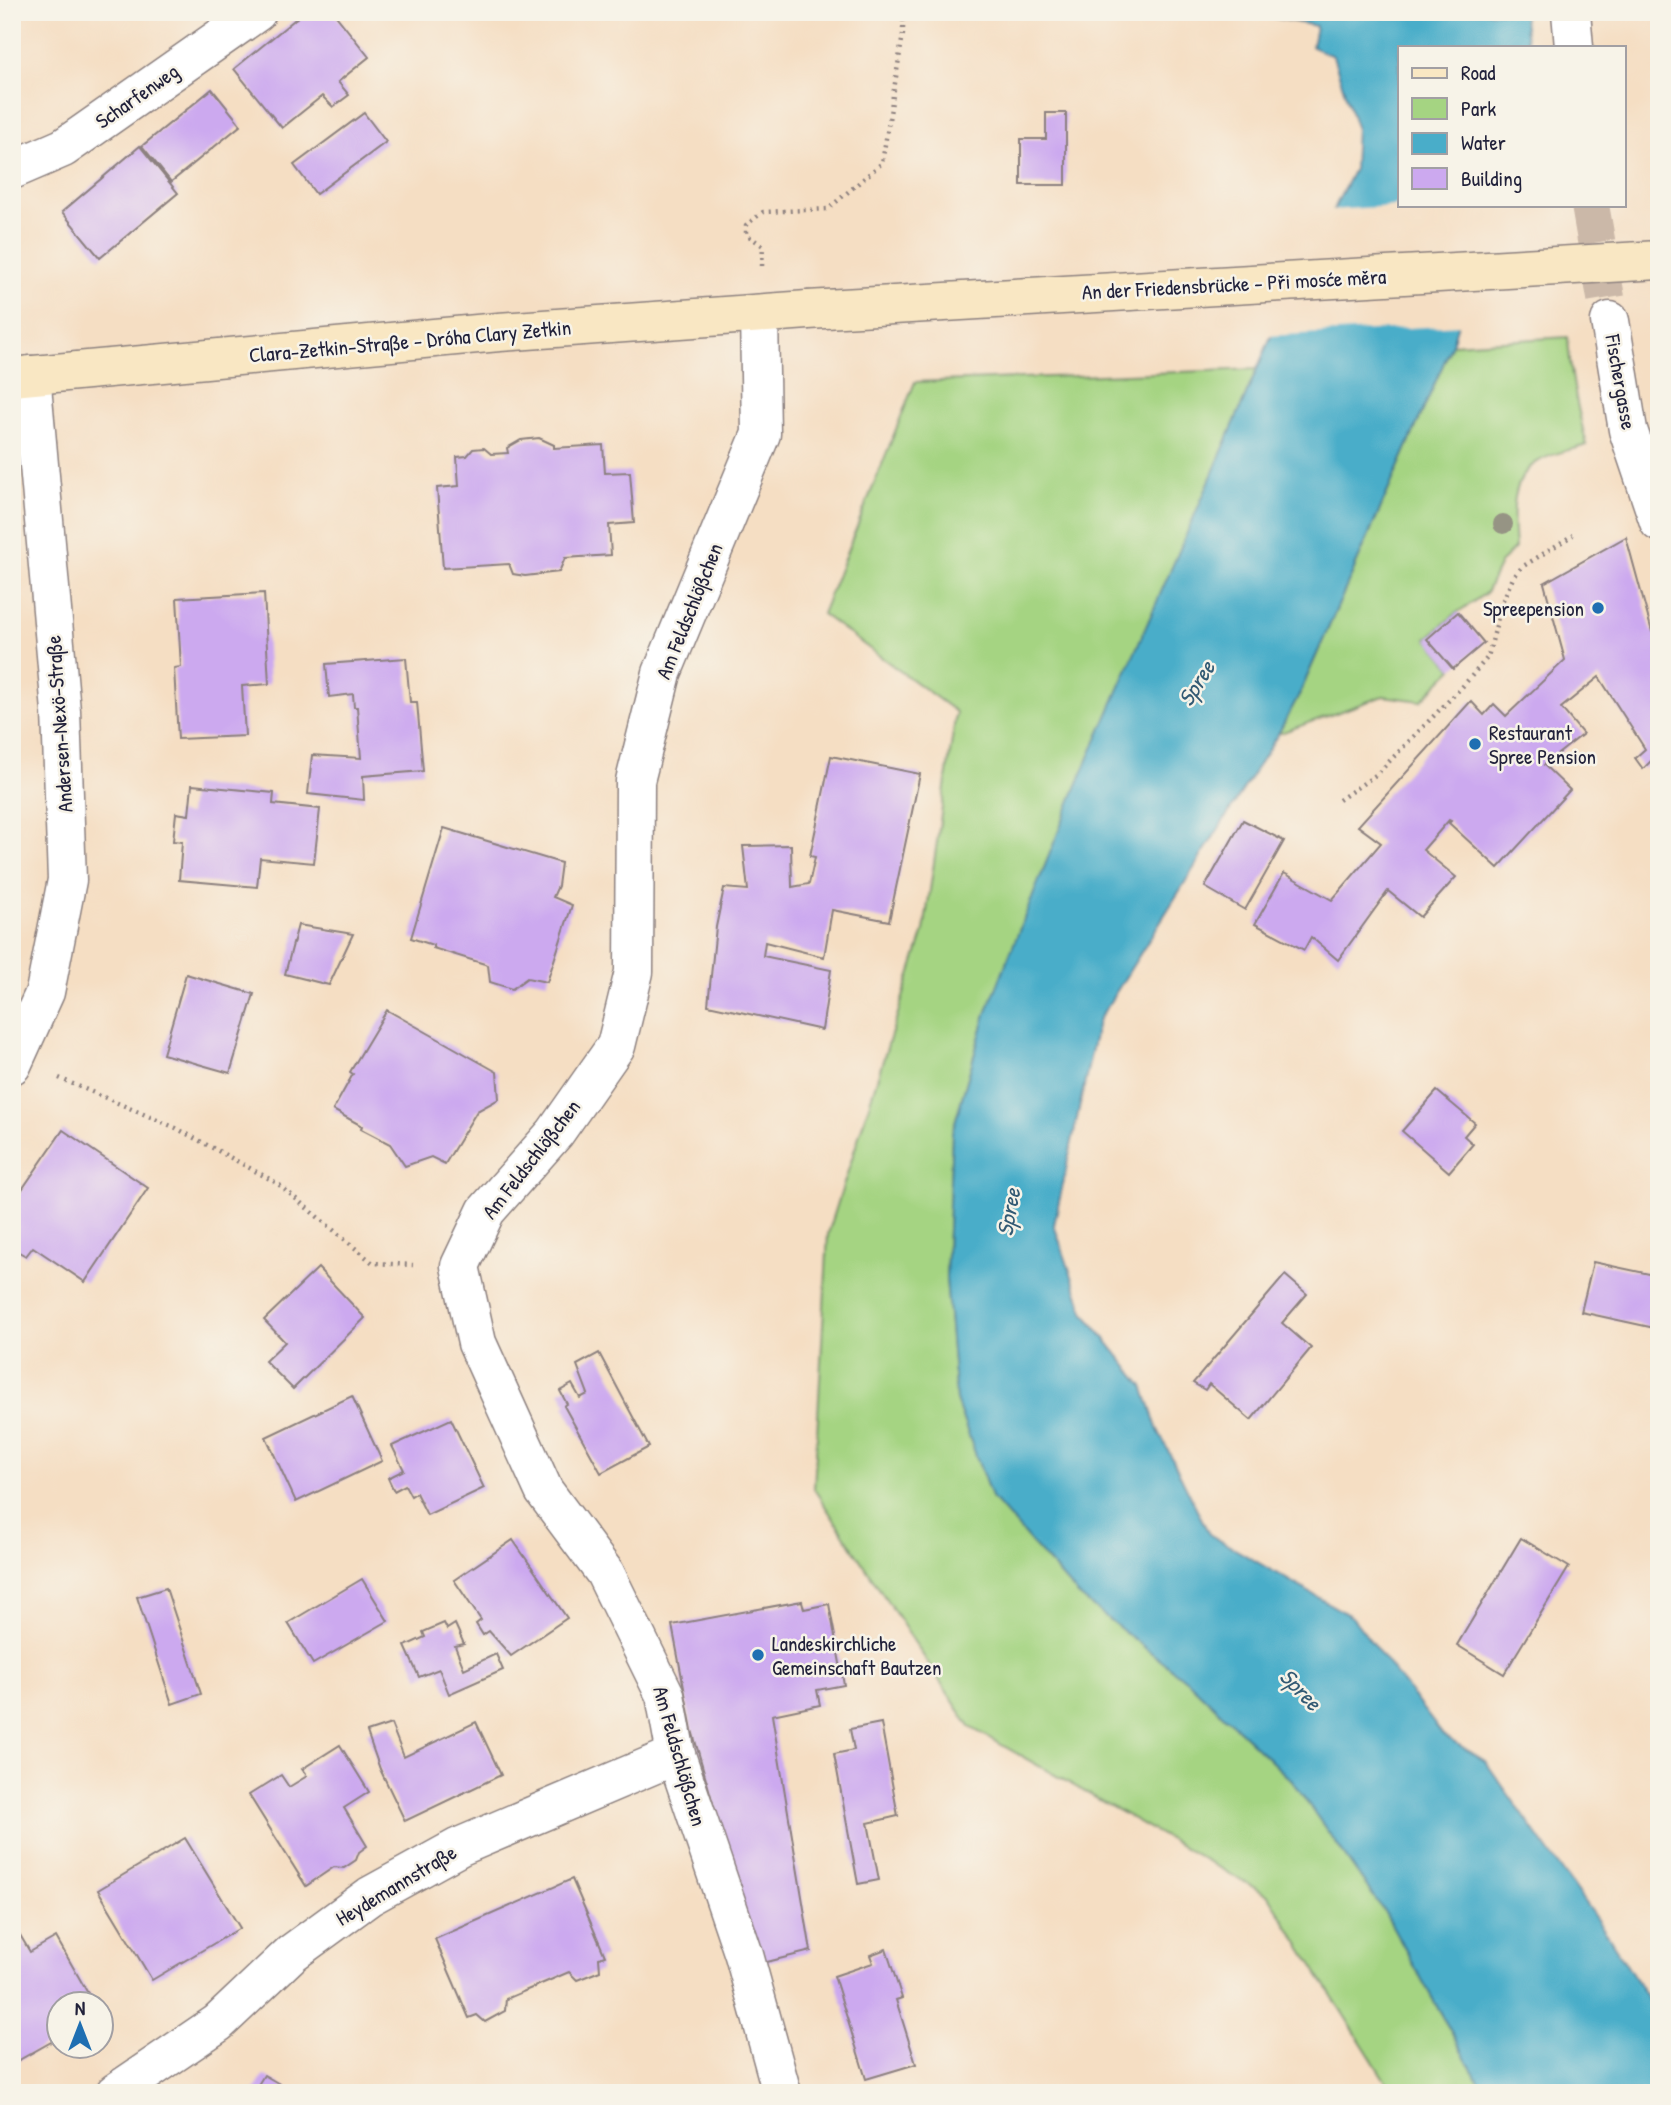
<svg xmlns="http://www.w3.org/2000/svg" width="1671" height="2105" viewBox="0 0 1671 2105" font-family="'Patrick Hand',sans-serif">
<style>
.green{fill:#a5d482;stroke:#647b5e;stroke-width:2}
.water{fill:#49adc9;stroke:#366882;stroke-width:2}
.pier{fill:#f5dec3}
.building{fill:#cca9ef}
.lines{fill:none;stroke-linecap:round;stroke-linejoin:round}
.minor-tunnel{stroke:#cbb8a8;stroke-width:38;stroke-dasharray:38 19;stroke-linecap:butt}
.minor-casing{stroke:#8c807f;stroke-width:41}
.secondary-casing{stroke:#8c807f;stroke-width:41}
.path{stroke:#8c807f;stroke-width:4.5;stroke-dasharray:2 5;stroke-linecap:butt}
.minor{stroke:#fff;stroke-width:38}
.secondary{stroke:#f9e7c3;stroke-width:38}
.secondary-bridge-casing{stroke:#8c807f;stroke-width:41;stroke-linecap:butt}
.secondary-bridge{stroke:#f9e7c3;stroke-width:38}
.tree{fill:#969484}
.poi-dot{fill:#1f6fb2;stroke:#f7f3e8;stroke-width:2.5}
.labels{text-anchor:middle;dominant-baseline:central;stroke-width:5;stroke-linejoin:round;paint-order:stroke}
.street-label{font-size:21px;fill:#22223b;stroke:#f7f3e8}
.poi-label{font-size:21px;fill:#22223b;stroke:#f7f3e8;text-anchor:start}
.water-label{font-size:23px;font-style:italic;fill:#325a74;stroke:#f7f3e8}
</style>
<rect width="100%" height="100%" fill="#f7f3e8"/>
<filter id="ink" filterUnits="userSpaceOnUse"><feTurbulence type="fractalNoise" baseFrequency=".0143" numOctaves="2"/><feDisplacementMap in="SourceGraphic" scale="14" xChannelSelector="R" yChannelSelector="G"/><feConvolveMatrix kernelMatrix="1 2 1 2 8 2 1 2 1" color-interpolation-filters="sRGB"/></filter>
<filter id="wash" filterUnits="userSpaceOnUse"><feTurbulence type="fractalNoise" baseFrequency=".00686" numOctaves="4" result="noise"/><feDisplacementMap in="SourceGraphic" scale="28" xChannelSelector="R" yChannelSelector="G"/><feGaussianBlur stdDeviation="1.57" result="paint"/><feColorMatrix in="noise" values="0 0 0 0 0 0 0 0 0 0 0 0 0 0 0 0 0 1.4 0 .05"/><feComposite in="paint" operator="in"/></filter>
<g filter="url(#wash)">
<rect width="100%" height="100%" fill="#f5dec3"/>
<g class="green">
<path d="M1568,337c2,37 9,71 19,108 -16,5 -35,8 -48,16 -31,17 -26,57 -24,87l-14,14 -15,31 -28,19 -31,26 26,31 -32,32 -38,-5 -105,38 22,-41 152,-349z"/>
<polygon points="1257,369 986,1014 952,1133 946,1278 956,1400 991,1497 1078,1595 1191,1684 1292,1781 1384,1911 1485,2093 1393,2093 1269,1896 970,1727 814,1489 828,1234 924,931 956,712 822,614 915,382"/>
</g>
<polygon class="water" points="1245,12 1523,12 1528,47 1400,47 1400,205 1494,205 1452,344 1300,693 1278,734 1098,1021 1054,1225 1085,1314 1143,1386 1157,1428 1209,1534 1352,1617 1443,1735 1485,1761 1609,1937 1659,2017 1659,2093 1485,2093 1384,1911 1292,1781 1191,1684 1078,1595 991,1497 956,1400 946,1278 952,1133 986,1014 1077,785 1206,489 1278,320 1354,169 1356,127 1333,56 1312,47 1316,26"/>
<polygon class="pier" points="1413,205 1498,205 1461,325 1267,336 1330,210"/>
<g id="blocks">
<g class="building">
<polygon points="304,12 333,12 369,57 338,82 349,95 333,107 322,96 282,128 234,69"/>
<polygon points="212,89 241,125 171,182 142,146"/>
<polygon points="364,113 386,142 316,194 294,165"/>
<polygon points="1046,113 1066,113 1066,185 1021,185 1021,139 1046,139"/>
<polygon points="140,146 178,193 100,258 62,212"/>
<polygon points="539,438 554,445 554,448 603,445 605,473 630,472 634,523 609,525 611,555 565,558 559,572 525,576 513,574 509,564 443,568 437,488 459,486 457,457 467,456 473,449 484,448 491,454 508,453 507,448 521,440"/>
<polygon points="1626,537 1652,632 1659,631 1659,753 1643,769 1635,758 1645,749 1599,677 1561,708 1583,734 1544,765 1570,790 1498,868 1449,823 1451,821 1449,820 1423,850 1456,877 1420,917 1388,891 1338,960 1311,937 1304,950 1255,924 1284,873 1332,900 1381,843 1358,826 1471,701 1484,715 1494,704 1506,716 1565,660 1544,583"/>
<polygon points="264,593 269,684 242,686 245,736 178,739 174,668 181,667 177,598"/>
<polygon points="1458,612 1484,643 1453,669 1427,639"/>
<polygon points="406,658 410,702 417,702 423,771 363,776 364,800 308,794 312,755 361,758 357,707 354,707 353,694 329,697 326,664"/>
<polygon points="831,756 920,774 889,921 832,910 824,957 765,942 763,956 831,970 822,1030 708,1005 716,927 724,888 748,890 743,846 791,845 792,887 809,884 815,857 810,856"/>
<polygon points="192,785 274,793 273,804 320,809 314,863 260,858 257,887 179,880 182,842 173,841 176,813 189,815"/>
<polygon points="1243,820 1284,841 1245,910 1205,887"/>
<polygon points="444,828 561,863 558,886 553,897 572,905 547,982 527,978 512,989 490,982 488,965 433,948 433,945 411,938"/>
<polygon points="298,925 353,934 329,985 285,974"/>
<polygon points="186,974 254,994 230,1073 163,1054"/>
<polygon points="387,1010 497,1072 499,1099 477,1111 445,1164 431,1157 405,1166 390,1144 361,1129 362,1126 333,1110 353,1074 350,1072"/>
<polygon points="1437,1091 1475,1123 1464,1136 1473,1144 1449,1172 1402,1131"/>
<polygon points="63,1130 148,1188 85,1282 33,1247 26,1256 12,1248 12,1204"/>
<polygon points="1593,1262 1659,1276 1659,1329 1581,1312"/>
<polygon points="318,1268 365,1318 293,1389 265,1361 285,1342 264,1320"/>
<polygon points="1285,1275 1307,1294 1282,1323 1311,1348 1251,1420 1209,1384 1205,1390 1193,1383"/>
<polygon points="599,1353 649,1447 601,1473 564,1406 567,1404 560,1391 572,1384 580,1398 588,1394 577,1365"/>
<polygon points="352,1396 382,1461 296,1502 266,1437"/>
<polygon points="451,1419 484,1488 427,1515 416,1493 411,1496 405,1485 394,1491 388,1478 404,1470 392,1446"/>
<polygon points="1521,1538 1569,1567 1504,1674 1457,1645"/>
<polygon points="513,1540 567,1618 511,1656 489,1631 483,1635 476,1624 481,1620 454,1580"/>
<polygon points="362,1579 388,1621 313,1664 288,1623"/>
<polygon points="166,1588 201,1694 172,1704 137,1597"/>
<polygon points="802,1601 804,1609 829,1604 844,1685 817,1690 820,1705 772,1715 811,1951 759,1964 692,1730 672,1625"/>
<polygon points="444,1623 447,1629 455,1624 464,1644 455,1646 464,1669 496,1654 503,1670 449,1694 439,1669 419,1677 405,1646 425,1637 423,1632"/>
<polygon points="476,1722 501,1775 405,1821 380,1769 367,1732 391,1724 404,1757"/>
<polygon points="881,1723 898,1816 868,1823 879,1880 858,1884 834,1754 854,1750 850,1729"/>
<polygon points="340,1745 369,1792 344,1808 367,1846 359,1852 356,1860 344,1868 334,1867 306,1886 249,1795 281,1775 289,1787 307,1776 302,1769"/>
<polygon points="185,1838 240,1928 152,1980 98,1890"/>
<polygon points="572,1879 605,1956 599,1958 600,1971 577,1980 569,1972 506,1999 505,2011 485,2022 477,2015 469,2018 435,1939"/>
<polygon points="20,1935 30,1952 56,1937 94,2004 60,2004 60,2037 12,2064 12,1939"/>
<polygon points="886,1949 902,1998 896,2000 916,2064 866,2079 834,1976 873,1963 870,1955"/>
<polygon points="264,2075 295,2093 253,2093"/>
</g>
</g>
</g>
<g filter="url(#ink)">
<use href="#blocks" fill-opacity="0" stroke="#8c807f" stroke-width="2"/>
<g class="lines">
<polyline class="minor-tunnel" points="1590,205 1610,321"/>
<defs>
<g id="minor">
<polyline points="1571,12 1574,47"/>
<polyline points="12,170 63,148 257,12"/>
<polyline points="759,314 761,434 662,673 635,781 634,972 616,1046 555,1133 486,1211 460,1266 477,1343 544,1491 605,1573 665,1695 676,1755 744,1955 782,2093"/>
<polyline points="1610,321 1628,430 1659,522"/>
<polyline points="12,1065 45,992 67,880 61,711 31,375"/>
<polyline points="115,2093 218,2023 292,1953 370,1896 459,1847 676,1755"/>
</g>
<polyline id="secondary" points="12,377 499,332 808,310"/>
</defs>
<use href="#minor" class="minor-casing"/>
<use href="#secondary" class="secondary-casing"/>
<g class="path">
<polyline points="762,266 763,246 746,234 746,225 763,212 828,209 882,163 903,34 903,12"/>
<polyline points="1339,800 1377,774 1462,687 1488,657 1502,602 1513,578 1522,567 1573,535"/>
<polyline points="59,1078 176,1128 277,1183 373,1263 413,1265"/>
</g>
<use href="#minor" class="minor"/>
<use href="#secondary" class="secondary"/>
<defs>
<polyline id="secondary-bridge" points="808,310 1659,260"/>
</defs>
<use href="#secondary-bridge" class="secondary-bridge-casing"/>
<use href="#secondary-bridge" class="secondary-bridge"/>
</g>
<circle class="tree" cx="1503" cy="524" r="10"/>
</g>
<g class="poi-dot">
<circle cx="1598" cy="608" r="7"/>
<circle cx="1475" cy="744" r="7"/>
<circle cx="758" cy="1655" r="7"/>
</g>
<g class="labels">
<g class="street-label">
<text transform="translate(137 96) rotate(-35)">Scharfenweg</text>
<text transform="translate(1234 284) rotate(-3)">An der Friedensbrücke - Při mosće měra</text>
<text transform="translate(410 341) rotate(-5)">Clara-Zetkin-Straße - Dróha Clary Zetkin</text>
<text transform="translate(1621 382) rotate(80)">Fischergasse</text>
<text transform="translate(689 611) rotate(-68)">Am Feldschlößchen</text>
<text transform="translate(59 724) rotate(-94)">Andersen-Nexö-Straße</text>
<text transform="translate(531 1159) rotate(-52)">Am Feldschlößchen</text>
<text transform="translate(680 1756) rotate(74)">Am Feldschlößchen</text>
<text transform="translate(396 1885) rotate(-31)">Heydemannstraße</text>
</g>
<g class="poi-label">
<text x="1584" y="608" text-anchor="end">Spreepension</text>
<text x="1489" y="732">Restaurant<tspan x="1489" dy="24">Spree Pension</tspan></text>
<text x="772" y="1643">Landeskirchliche<tspan x="772" dy="24">Gemeinschaft Bautzen</tspan></text>
</g>
<g class="water-label">
<text transform="translate(1196 683) rotate(-58)">Spree</text>
<text transform="translate(1008 1212) rotate(-80)">Spree</text>
<text transform="translate(1301 1689) rotate(46)">Spree</text>
</g>
</g>
<rect width="1671" height="2105" fill="none" stroke="#f7f3e8" stroke-width="42"/>
<rect x="1398" y="46" width="228" height="161" fill="#f7f3e8" stroke="#a29fa3" stroke-width="2"/>
<rect x="1412" y="68" width="35" height="10" fill="#f9e7c3" stroke="#a29fa3" stroke-width="2"/>
<text x="1461" y="80" font-size="21" fill="#22223b">Road</text>
<rect x="1412" y="98" width="35" height="21" fill="#a5d482" stroke="#a29fa3" stroke-width="2"/>
<text x="1461" y="116" font-size="21" fill="#22223b">Park</text>
<rect x="1412" y="133" width="35" height="21" fill="#49adc9" stroke="#a29fa3" stroke-width="2"/>
<text x="1461" y="150" font-size="21" fill="#22223b">Water</text>
<rect x="1412" y="168" width="35" height="21" fill="#cca9ef" stroke="#a29fa3" stroke-width="2"/>
<text x="1461" y="186" font-size="21" fill="#22223b">Building</text>
<g transform="translate(80 2025)"><circle r="33" fill="#f7f3e8" stroke="#a29fa3" stroke-width="2"/>
<path d="M0-5L12 26L0 18L-12 26Z" fill="#1f6fb2"/>
<text y="-10" font-size="19" font-weight="bold" text-anchor="middle" fill="#22223b">N</text>
</g>
</svg>
